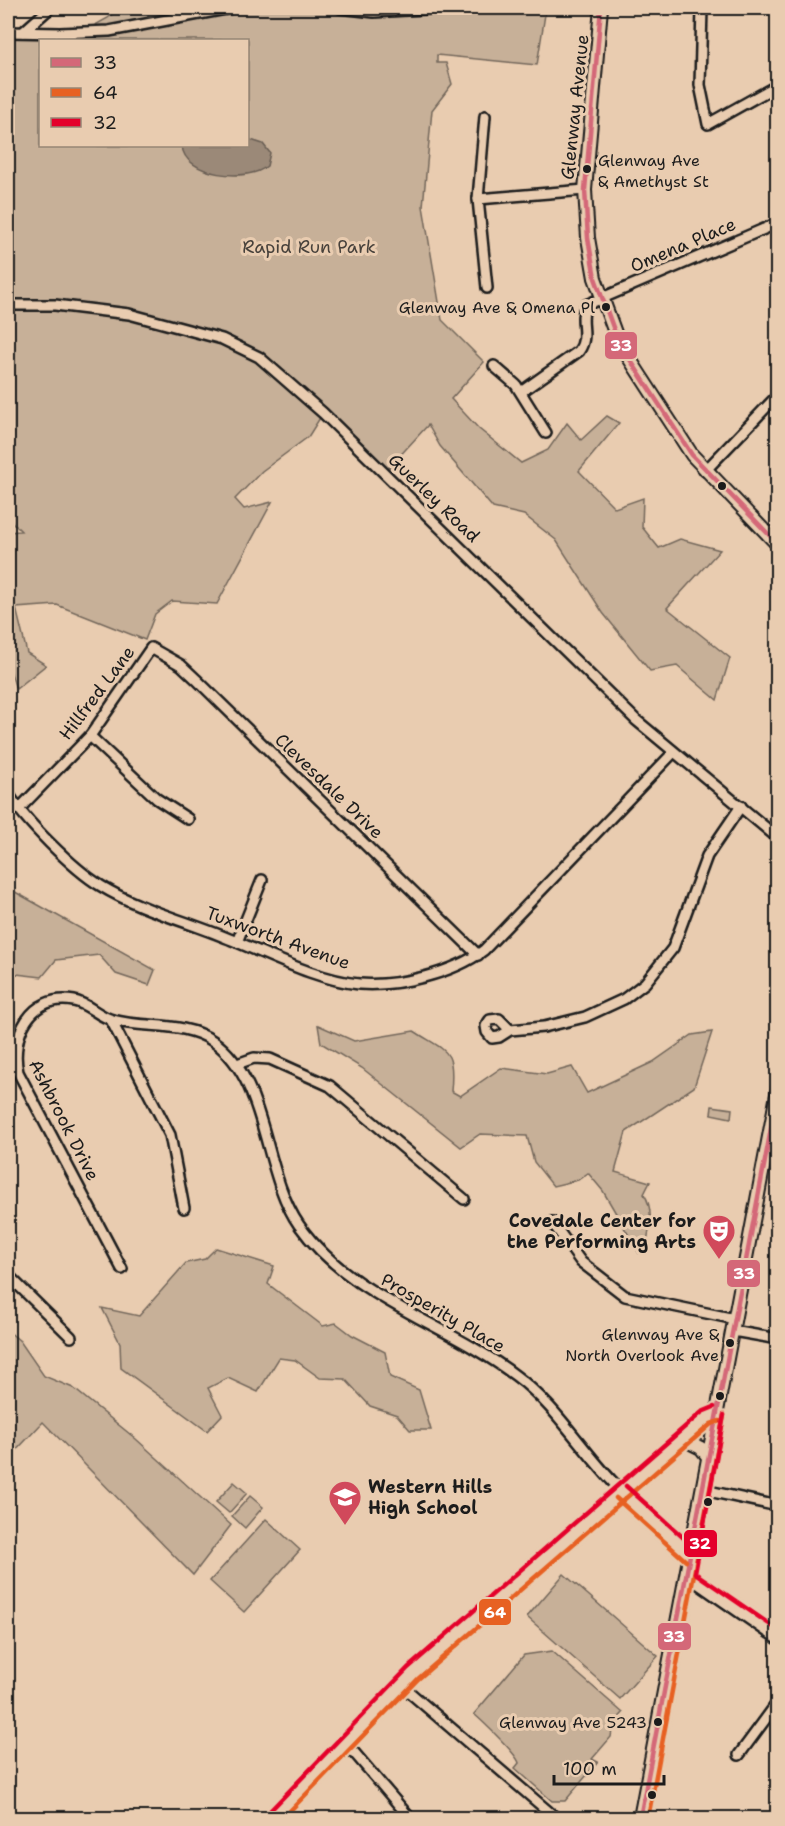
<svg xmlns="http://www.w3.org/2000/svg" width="785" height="1826" viewBox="0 0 785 1826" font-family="'Shantell Sans',sans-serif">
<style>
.green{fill:#c7b098;stroke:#72665a;stroke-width:1.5;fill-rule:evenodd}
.water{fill:#9b8978;stroke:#685d53;stroke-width:1.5}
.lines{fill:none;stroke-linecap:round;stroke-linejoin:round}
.minor-casing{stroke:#1c1c1c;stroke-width:14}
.major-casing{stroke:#1c1c1c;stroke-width:16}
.minor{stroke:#e9ccb0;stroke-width:9}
.major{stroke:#e9ccb0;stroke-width:12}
.bus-1-casing{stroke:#e9ccb0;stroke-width:9}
.bus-2-casing{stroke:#e9ccb0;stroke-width:9}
.bus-3-casing{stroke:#e9ccb0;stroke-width:9}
.bus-1{stroke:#d46878;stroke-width:4.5}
.bus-2{stroke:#e76122;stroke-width:4.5}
.bus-3{stroke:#e4002b;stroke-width:4.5}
.bus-dot{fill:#1c1c1c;stroke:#e9ccb0;stroke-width:2}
.labels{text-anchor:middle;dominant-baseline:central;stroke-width:6;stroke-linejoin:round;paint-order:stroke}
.bus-label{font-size:16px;fill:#1c1c1c;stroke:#e9ccb0;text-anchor:end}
.street-label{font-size:18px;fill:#1c1c1c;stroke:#e9ccb0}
.park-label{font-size:18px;fill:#47413b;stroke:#e9ccb0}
.poi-label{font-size:18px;font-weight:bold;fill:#1c1c1c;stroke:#e9ccb0;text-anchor:end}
.line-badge{stroke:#e9ccb0;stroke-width:2}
.badge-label{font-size:16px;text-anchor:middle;font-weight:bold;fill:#fff}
</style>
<rect width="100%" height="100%" fill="#e9ccb0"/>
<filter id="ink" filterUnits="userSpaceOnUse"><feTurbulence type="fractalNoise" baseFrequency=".0167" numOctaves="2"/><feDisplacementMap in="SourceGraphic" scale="12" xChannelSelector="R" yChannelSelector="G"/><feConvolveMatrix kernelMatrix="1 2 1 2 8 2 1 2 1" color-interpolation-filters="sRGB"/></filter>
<g filter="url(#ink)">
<g class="green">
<path d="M120,8h426l-9,57 -100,-10v8h9l6,21 -20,26 -9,96 19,114 42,42 -33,37 28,30 42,34 27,-13 19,-27 14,17 26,-24 12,7 -40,48 36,37 28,-10 -1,29 17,21 21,-9 40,11 -53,58 63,50 -13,42 -40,-34 -27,5 -47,-58 -47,-73 -32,-25 -31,-7 -53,-62 -12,-21 -44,48 -61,-60 -15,24 -46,34 -27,28 9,10 28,-7 -55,102 -45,-3 -17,13 -10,26 -88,-35 -41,3 11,45 19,12 -30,24 -8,-25v-132l13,-1 -13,-13v-486l73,1 27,-15zM40,40h208v106h-208z"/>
<polygon points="8,888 155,970 149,985 116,974 99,955 56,960 42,977 8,973"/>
<path d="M318,1025l36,16 60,-10c34,22 41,18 37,60l9,5 41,-28 46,6 25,-7 15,26 66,-31 39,-27 20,-3 -18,55 -68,45 -11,40 35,10 -6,12c11,17 5,37 1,57l-6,2 -36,-62 -15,-18 -10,7 -25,6 -19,-24 -7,-26 -47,-2 -19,13 -99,-79 -41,-25z"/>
<polygon points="712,1106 732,1109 731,1118 711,1114"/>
<polygon points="216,1248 274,1266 268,1284 323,1326 336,1323 352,1335 385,1352 390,1377 419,1390 431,1430 410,1430 397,1415 370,1406 345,1379 320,1378 295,1360 279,1358 258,1392 228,1378 208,1388 222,1415 207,1431 121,1368 120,1343 102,1308 139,1316 186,1263 205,1259"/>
<polygon points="8,1331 20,1341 44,1376 73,1388 136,1439 231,1525 193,1575 43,1422 8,1459"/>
<polygon points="234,1482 247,1493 229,1513 216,1502"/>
<polygon points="250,1496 263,1507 245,1528 232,1516"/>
<polygon points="266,1519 300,1550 244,1612 210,1581"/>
<polygon points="564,1574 658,1656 620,1699 527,1617"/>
<path d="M552,1651l71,62 -10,11 -2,13 -19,22 6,3 -33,39h-13l-37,-33 4,-5c-2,-9 -37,-42 -45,-49l50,-59z"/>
</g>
<path class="water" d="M248,139l15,5 7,9 -3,13c-19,17 -83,10 -85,-20h66z"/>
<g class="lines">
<defs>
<g id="minor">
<polyline points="340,8 374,12 440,8"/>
<polyline points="702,8 700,85 708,124 778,85"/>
<polyline points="8,32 60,33 109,31 231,8"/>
<polyline points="23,32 50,8"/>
<polyline points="485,116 478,199 487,288"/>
<polyline points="478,199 585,190"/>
<polyline points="8,305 55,305 129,314 222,339 259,357 323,413 636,720 778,838"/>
<polyline points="494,366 516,385 546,433"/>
<path d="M521,392l58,-41c11,-16 -1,-30 7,-46l192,-82"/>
<polyline points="705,471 778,395"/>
<polyline points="90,736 157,799 188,819"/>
<path d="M8,793c16,27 65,76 93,93 36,22 81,34 121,50 42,16 93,44 137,48 39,3 95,-11 125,-34l189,-197"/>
<polyline points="19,809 90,736 151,648 181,665 197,680 478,955"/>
<polyline points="237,942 262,880"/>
<polyline points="111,1020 170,1135 184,1208"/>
<polyline points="510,1030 499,1019 490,1020 486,1026 487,1032 492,1038 499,1037 510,1030 544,1027 585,1017 624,999 645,983 673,948 707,856 741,806"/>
<polyline points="237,1064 254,1058 270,1059 330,1086 464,1199"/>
<polyline points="552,1222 581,1262 625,1296 735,1319"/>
<path d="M122,1269l-104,-197c-8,-35 12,-79 56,-71 15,3 25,16 39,19 32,9 72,1 100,21 56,39 49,131 86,184 51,73 148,98 217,151 38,28 64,71 96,105 24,27 52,50 79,74"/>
<polyline points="8,1275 71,1337"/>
<polyline points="733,1331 778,1339"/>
<polyline points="704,1490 778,1506"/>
<polyline points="687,1576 778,1639"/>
<polyline points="401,1685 556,1818"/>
<polyline points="346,1743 410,1818"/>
<polyline points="739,1755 778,1702"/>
<polyline points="273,1818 413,1674 707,1418 717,1414"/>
</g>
<g id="major">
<polyline points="601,8 585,190 588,238 595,278 618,341 692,455 778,545"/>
<polyline points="683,1439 701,1448 709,1458"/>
<polyline points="640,1818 778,1089"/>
</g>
</defs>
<use href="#minor" class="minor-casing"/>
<use href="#major" class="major-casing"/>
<use href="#minor" class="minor"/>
<use href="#major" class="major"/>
<defs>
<g id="bus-1">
<polyline points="601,8 585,190 588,238 595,278 618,341 692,455 778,544"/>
<polyline points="640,1818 778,1092"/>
</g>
<g id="bus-2">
<polyline points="616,1498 686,1561"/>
<polyline points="283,1818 418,1679 711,1424 720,1421"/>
<polyline points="648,1818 724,1415"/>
</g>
<g id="bus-3">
<polyline points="724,1415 695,1573 778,1630"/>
<polyline points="626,1486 696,1549"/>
<polyline points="268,1813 408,1668 702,1412 714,1407"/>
</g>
</defs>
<use href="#bus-1" class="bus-1-casing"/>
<use href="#bus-2" class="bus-2-casing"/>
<use href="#bus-3" class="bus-3-casing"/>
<use href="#bus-1" class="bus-1"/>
<use href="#bus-2" class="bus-2"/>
<use href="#bus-3" class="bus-3"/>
</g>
</g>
<defs>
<symbol id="theatre-pin" viewBox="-11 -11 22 30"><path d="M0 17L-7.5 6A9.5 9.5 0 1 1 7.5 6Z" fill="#d1495b" stroke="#e9ccb0"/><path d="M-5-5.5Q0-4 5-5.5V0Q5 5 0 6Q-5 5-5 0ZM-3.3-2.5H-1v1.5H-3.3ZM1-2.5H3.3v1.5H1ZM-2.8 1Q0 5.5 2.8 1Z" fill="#fff"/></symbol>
<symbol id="school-pin" viewBox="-11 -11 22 30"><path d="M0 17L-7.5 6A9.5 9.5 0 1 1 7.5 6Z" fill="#d1495b" stroke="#e9ccb0"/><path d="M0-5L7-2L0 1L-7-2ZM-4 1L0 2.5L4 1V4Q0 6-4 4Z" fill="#fff"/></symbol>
</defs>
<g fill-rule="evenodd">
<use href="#theatre-pin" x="700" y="1212" width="38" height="52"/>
<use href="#school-pin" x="326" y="1478" width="38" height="52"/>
</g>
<g class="bus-dot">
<circle cx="587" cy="169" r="5"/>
<circle cx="606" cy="307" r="5"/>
<circle cx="722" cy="486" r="5"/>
<circle cx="730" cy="1343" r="5"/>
<circle cx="720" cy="1396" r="5"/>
<circle cx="708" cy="1502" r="5"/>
<circle cx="658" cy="1722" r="5"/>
<circle cx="652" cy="1795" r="5"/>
</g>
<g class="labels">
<g class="bus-label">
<text x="598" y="160" text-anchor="start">Glenway Ave<tspan x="598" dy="21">&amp; Amethyst St</tspan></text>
<text x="595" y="307">Glenway Ave &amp; Omena Pl</text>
<text x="719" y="1334">Glenway Ave &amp;<tspan x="719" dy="21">North Overlook Ave</tspan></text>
<text x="647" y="1722">Glenway Ave 5243</text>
</g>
<g class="street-label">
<text transform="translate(575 107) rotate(-84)">Glenway Avenue</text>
<text transform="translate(683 245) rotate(-23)">Omena Place</text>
<text transform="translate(434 498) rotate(44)">Guerley Road</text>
<text transform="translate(97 693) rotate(-53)">Hillfred Lane</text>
<text transform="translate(329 786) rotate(44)">Clevesdale Drive</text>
<text transform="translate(278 938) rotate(20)">Tuxworth Avenue</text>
<text transform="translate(64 1120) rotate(63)">Ashbrook Drive</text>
<text transform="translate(443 1313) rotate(30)">Prosperity Place</text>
</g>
<g class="park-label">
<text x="309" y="247">Rapid Run Park</text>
</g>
<g class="poi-label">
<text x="696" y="1221">Covedale Center for<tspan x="696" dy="21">the Performing Arts</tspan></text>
<text x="368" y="1487" text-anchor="start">Western Hills<tspan x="368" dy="21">High School</tspan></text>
</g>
</g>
<g class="line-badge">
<rect x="604" y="331" width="34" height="29" rx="6" fill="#d46878"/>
<rect x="726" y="1259" width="35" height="29" rx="6" fill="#d46878"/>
<rect x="683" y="1529" width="35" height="29" rx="6" fill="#e4002b"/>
<rect x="478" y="1598" width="34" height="28" rx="6" fill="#e76122"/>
<rect x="657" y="1622" width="35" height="29" rx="6" fill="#d46878"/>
</g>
<g class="badge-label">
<text x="621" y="351">33</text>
<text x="744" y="1279">33</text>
<text x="700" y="1549">32</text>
<text x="495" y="1618">64</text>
<text x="674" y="1642">33</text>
</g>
<rect width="785" height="1826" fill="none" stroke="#e9ccb0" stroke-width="30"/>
<rect x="15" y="15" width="755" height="1796" fill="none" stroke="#1c1c1c" stroke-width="2" filter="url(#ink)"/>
<rect x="39" y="39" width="210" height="108" fill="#e9ccb0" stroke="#978675" stroke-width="1.5"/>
<rect x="51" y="58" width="30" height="9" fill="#d46878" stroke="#978675" stroke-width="1.5"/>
<text x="93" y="69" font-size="18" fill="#1c1c1c">33</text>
<rect x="51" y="88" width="30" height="9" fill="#e76122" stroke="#978675" stroke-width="1.5"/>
<text x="93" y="99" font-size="18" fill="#1c1c1c">64</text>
<rect x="51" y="118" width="30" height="9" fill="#e4002b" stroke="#978675" stroke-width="1.5"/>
<text x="93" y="129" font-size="18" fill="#1c1c1c">32</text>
<path d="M554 1775v9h110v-9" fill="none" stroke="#1c1c1c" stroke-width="3"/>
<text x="563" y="1775" font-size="18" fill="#1c1c1c" stroke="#e9ccb0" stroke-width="4.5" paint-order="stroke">100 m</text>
</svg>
